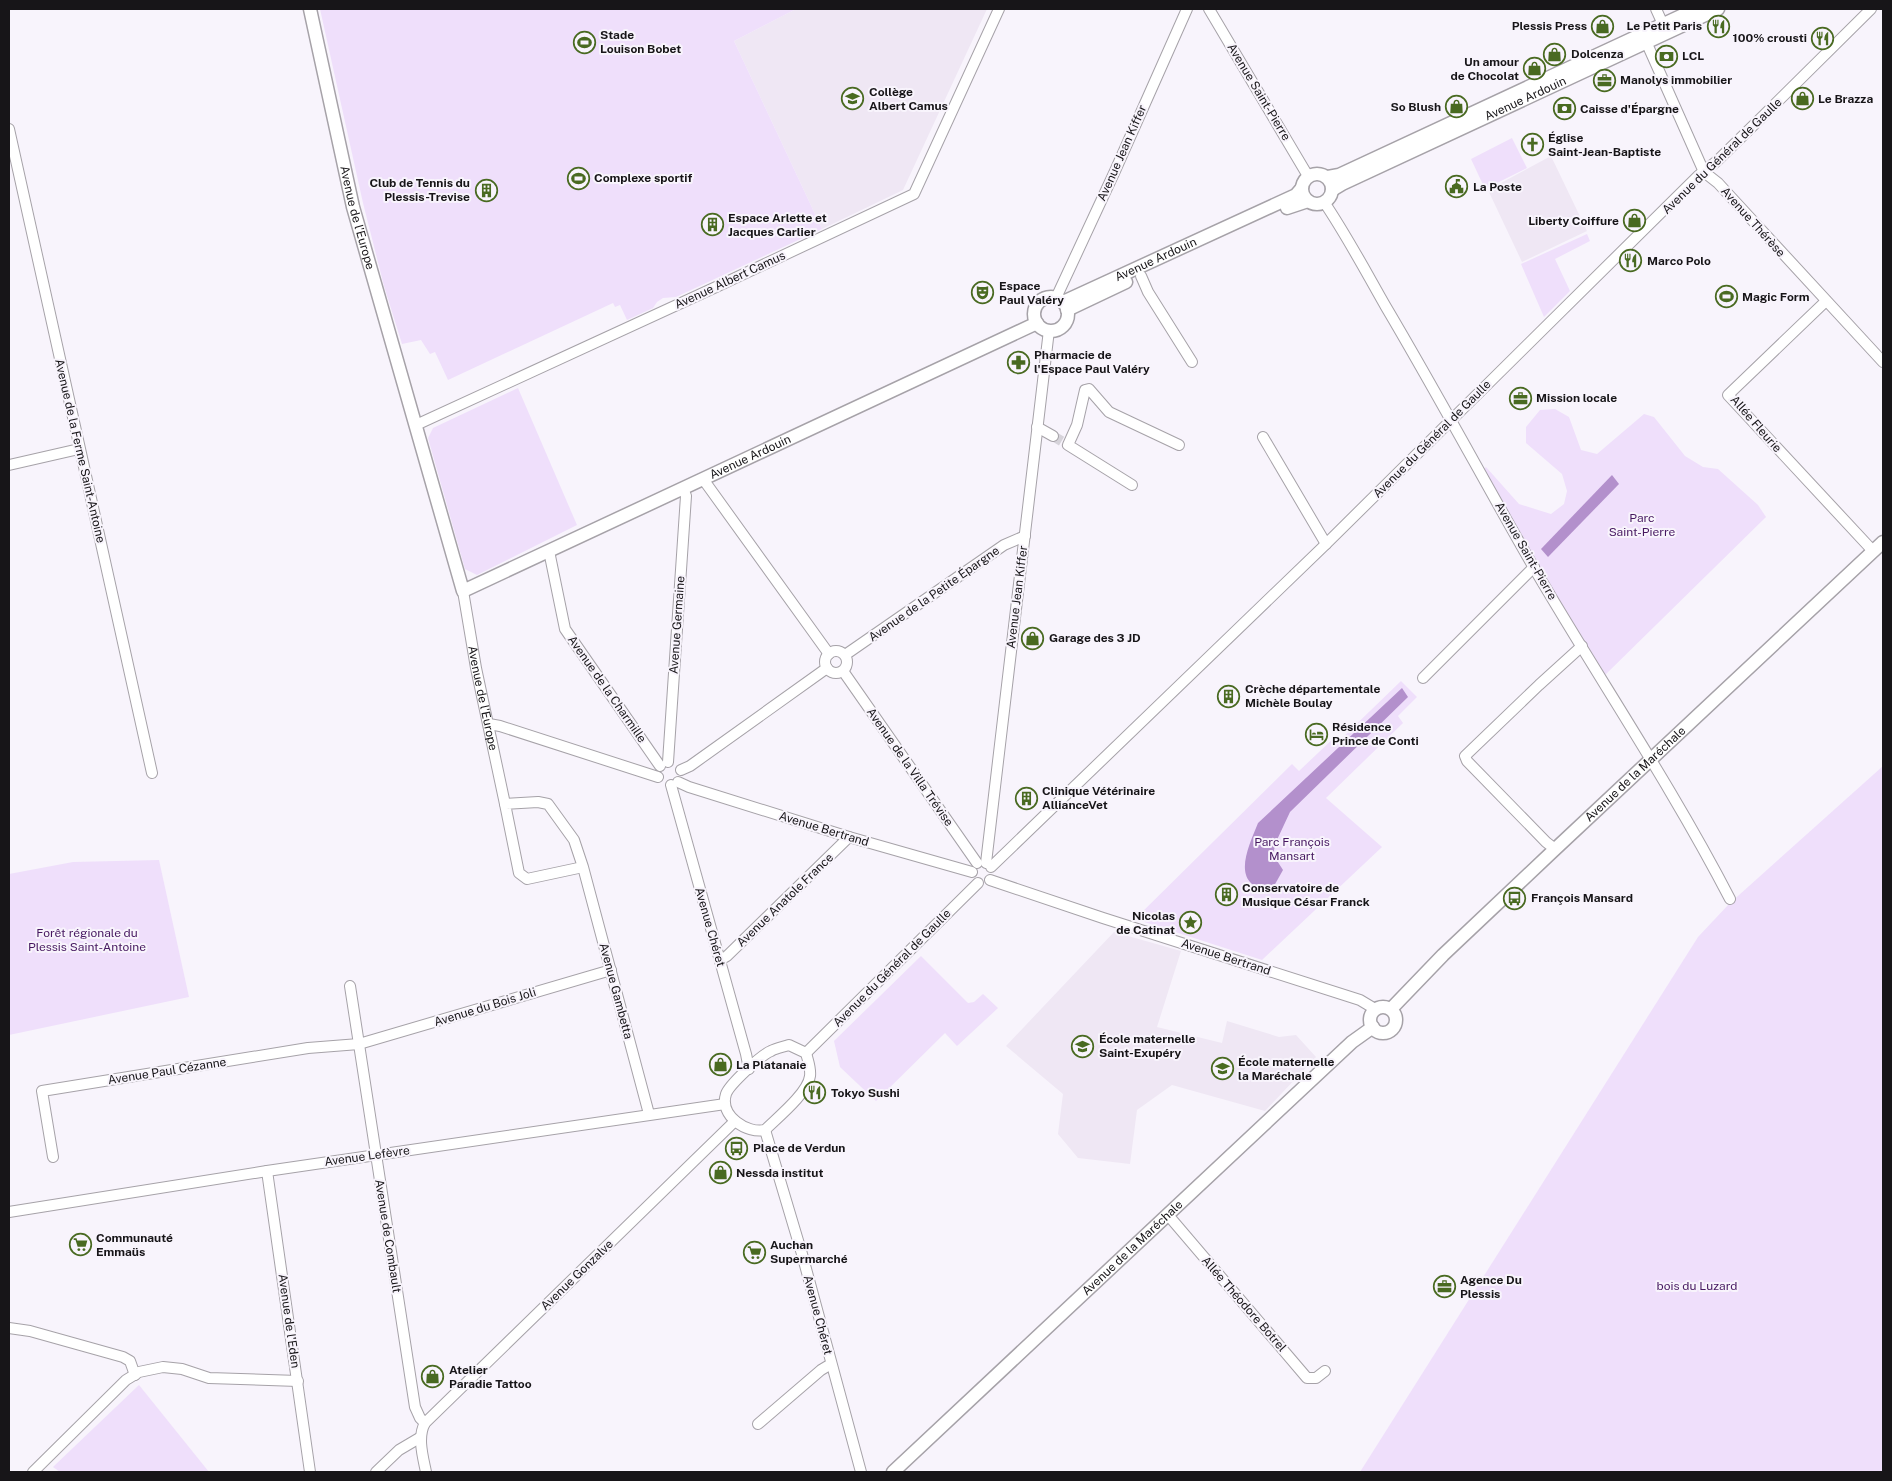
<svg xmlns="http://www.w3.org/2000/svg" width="1892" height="1481" viewBox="0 0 1892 1481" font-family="'Public Sans',sans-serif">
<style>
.built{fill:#efe7f4}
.green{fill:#efdffb}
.water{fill:#b390cc}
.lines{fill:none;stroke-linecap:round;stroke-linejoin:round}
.minor-tunnel{stroke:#d6d3da;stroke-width:10;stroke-dasharray:10 5;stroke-linecap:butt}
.minor-casing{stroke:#a6a2a8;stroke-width:12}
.tertiary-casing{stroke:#a6a2a8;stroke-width:15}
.minor{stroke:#fff;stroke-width:10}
.tertiary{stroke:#fff;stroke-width:12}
.labels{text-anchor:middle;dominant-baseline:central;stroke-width:4;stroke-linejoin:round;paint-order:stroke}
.poi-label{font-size:12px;font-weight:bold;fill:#171518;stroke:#f8f4fc;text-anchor:start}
.street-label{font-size:12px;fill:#171518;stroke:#f8f4fc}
.park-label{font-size:12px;fill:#461860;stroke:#f8f4fc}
</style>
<rect width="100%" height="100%" fill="#f8f4fc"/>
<g class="built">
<polygon points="796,9 987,9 903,190 822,229 734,41"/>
<polygon points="1551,156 1587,231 1522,262 1488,190"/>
<polygon points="1114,932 1181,951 1157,1027 1222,1043 1227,1021 1279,1037 1296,1035 1316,1057 1265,1111 1172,1085 1137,1110 1130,1164 1078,1158 1058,1134 1063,1094 1006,1046"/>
</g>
<g class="green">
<polygon points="320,9 796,9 734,41 822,229 676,297 663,298 657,302 653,308 627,320 620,305 615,307 613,303 448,380 435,352 430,354 421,340 402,344 384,286 363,203"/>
<polygon points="1512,138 1527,168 1485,189 1471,159"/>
<polygon points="1587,234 1590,241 1555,259 1570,291 1544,317 1521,264"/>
<polygon points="518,388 577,525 477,575 465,569 428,438 433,428"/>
<polygon points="1555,409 1569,417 1581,450 1597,454 1644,414 1654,417 1685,456 1703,467 1718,469 1758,505 1766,517 1604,676 1481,471 1486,467 1519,504 1551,514 1564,504 1567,491 1562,474 1526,443 1526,427 1540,410"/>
<polygon points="1401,681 1417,697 1398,716 1403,723 1326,798 1382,847 1262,960 1135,919 1292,764 1299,771 1337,735 1341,739"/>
<polygon points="1883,766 1883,1472 1360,1472 1698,937 1729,904"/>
<polygon points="159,860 189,997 9,1035 9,874 73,862"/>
<polygon points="921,956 968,1003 974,1002 983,994 998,1008 957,1046 945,1033 876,1101 840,1067 834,1041"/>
<polygon points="139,1385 209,1472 60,1472 53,1467"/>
</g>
<g class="water">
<polygon points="1612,475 1619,484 1548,557 1541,549"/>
<path d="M1402,688l6,9 -118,115 -14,30 -2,8v6l9,14 -9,16 -8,4c-36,-7 -17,-44 -8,-67z"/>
</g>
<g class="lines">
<polyline class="minor-tunnel" points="1053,436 1068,445"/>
<defs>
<g id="minor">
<polyline points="1209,9 1308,176"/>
<polyline points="1656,9 1666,31"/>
<polyline points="1644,37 1704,172 1718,183 1883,362"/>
<polyline points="9,129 152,773"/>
<path d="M1324,202c23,34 42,70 62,105 51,86 98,174 148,261 65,111 137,217 196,331"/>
<polyline points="1141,276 1148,292 1192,362"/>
<polyline points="1056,298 1115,171 1187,9"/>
<polyline points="1826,301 1728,395 1873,551"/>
<polyline points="416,425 716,287 914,194 999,9"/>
<polyline points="1037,427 1053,436"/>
<polyline points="1263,437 1326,544"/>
<polyline points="9,465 79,449"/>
<polyline points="703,479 829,654"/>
<polyline points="1132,485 1068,445 1077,425 1085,390 1089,389 1109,412 1179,445"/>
<polyline points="549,551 565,629 660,766"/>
<path id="s1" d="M463,591l13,77 29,136"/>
<circle cx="836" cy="662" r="11"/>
<polyline points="845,655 1004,545 1025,536"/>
<polyline points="843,671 977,863"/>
<polyline points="1423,678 1534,567"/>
<polyline points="489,724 500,726 658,777"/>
<polyline points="668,762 686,496 683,488"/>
<polyline points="681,770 690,766 827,668"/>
<polyline points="678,782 689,787 849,837 972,872"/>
<polyline points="671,785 746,1054 749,1069"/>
<polyline points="1555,849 1546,842 1467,761 1465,756 1539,685 1582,646"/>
<polyline points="986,863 1049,330"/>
<polyline points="583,867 527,879 519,873 505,804 538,802 548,804 574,840 583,867 649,1114"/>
<polyline points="991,867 1326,544 1698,176 1717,161 1763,116 1871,9"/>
<polyline points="990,880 1103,918 1360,1000 1375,1009"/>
<polyline points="720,960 727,956 849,837"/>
<polyline points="350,986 415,1407 420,1418 425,1423"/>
<path d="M789,1045l17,8c2,8 5,15 4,23 -2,17 -33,42 -45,54 -18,4 -46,-14 -39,-36 3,-9 35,-39 45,-43 5,-3 12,-4 18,-6z"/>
<polyline points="806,1053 978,883"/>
<polyline points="765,1130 802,1254 861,1472"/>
<polyline points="53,1157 42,1091 308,1048 359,1044 611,970"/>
<polyline points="267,1171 310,1472"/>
<polyline points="9,1212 267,1171 725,1104"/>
<polyline points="1168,1215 1307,1378 1316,1378 1325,1371"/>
<polyline points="9,1328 30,1331 123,1357 130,1361 135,1375"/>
<polyline points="758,1424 821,1370 831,1364"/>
<polyline points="33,1472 126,1380 139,1372 163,1367 182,1369 209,1378 298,1381"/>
<polyline points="376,1472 399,1450 421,1437"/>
<path d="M426,1472c-3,-15 -9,-35 -1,-49l310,-302"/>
</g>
<g id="tertiary">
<path id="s2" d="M310,9l43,198 110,384 574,-268"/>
<circle cx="1317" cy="189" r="15"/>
<polyline points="1328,177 1339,175 1696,9"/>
<path id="s3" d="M1332,190l10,-6 376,-175"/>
<polyline points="1287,208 1308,201"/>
<circle cx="1051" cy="314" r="17"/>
<path id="s4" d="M1063,302l233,-107 6,-7"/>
<polyline points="1067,310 1126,282"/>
<circle cx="1383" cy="1020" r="13"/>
<path id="s5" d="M1391,1009l52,-54 109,-103 331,-310"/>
<path id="s6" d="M893,1472l459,-430 21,-15"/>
</g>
</defs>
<use href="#minor" class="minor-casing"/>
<use href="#tertiary" class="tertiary-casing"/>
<use href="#minor" class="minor"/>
<use href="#tertiary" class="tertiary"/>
</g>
<defs>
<symbol id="shop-ring" viewBox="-11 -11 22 22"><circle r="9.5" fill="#f8f4fc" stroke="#496a21" stroke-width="1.5"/><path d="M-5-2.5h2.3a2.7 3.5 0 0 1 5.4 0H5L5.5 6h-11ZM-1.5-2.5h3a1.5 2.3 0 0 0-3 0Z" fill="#496a21"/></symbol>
<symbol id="restaurant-ring" viewBox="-11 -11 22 22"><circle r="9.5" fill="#f8f4fc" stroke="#496a21" stroke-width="1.5"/><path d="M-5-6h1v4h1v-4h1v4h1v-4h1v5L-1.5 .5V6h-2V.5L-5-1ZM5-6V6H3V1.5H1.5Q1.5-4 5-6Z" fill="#496a21"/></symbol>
<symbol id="stadium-ring" viewBox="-11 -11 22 22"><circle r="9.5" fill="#f8f4fc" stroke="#496a21" stroke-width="1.5"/><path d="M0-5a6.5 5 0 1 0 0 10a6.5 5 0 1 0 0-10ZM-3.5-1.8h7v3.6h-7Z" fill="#496a21"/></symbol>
<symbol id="bank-ring" viewBox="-11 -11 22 22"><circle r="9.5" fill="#f8f4fc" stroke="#496a21" stroke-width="1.5"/><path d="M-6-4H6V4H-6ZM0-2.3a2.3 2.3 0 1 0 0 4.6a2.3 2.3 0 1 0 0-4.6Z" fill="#496a21"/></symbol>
<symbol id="office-ring" viewBox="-11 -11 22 22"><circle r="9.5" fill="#f8f4fc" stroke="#496a21" stroke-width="1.5"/><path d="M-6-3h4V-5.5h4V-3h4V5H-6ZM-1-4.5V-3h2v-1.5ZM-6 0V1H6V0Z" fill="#496a21"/></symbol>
<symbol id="school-ring" viewBox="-11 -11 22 22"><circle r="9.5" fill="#f8f4fc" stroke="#496a21" stroke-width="1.5"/><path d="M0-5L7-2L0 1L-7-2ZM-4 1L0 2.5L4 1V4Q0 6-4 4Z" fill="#496a21"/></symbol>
<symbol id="church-ring" viewBox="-11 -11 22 22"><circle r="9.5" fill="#f8f4fc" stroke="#496a21" stroke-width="1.5"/><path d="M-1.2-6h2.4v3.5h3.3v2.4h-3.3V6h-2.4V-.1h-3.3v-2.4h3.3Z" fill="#496a21"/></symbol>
<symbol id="civic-ring" viewBox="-11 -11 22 22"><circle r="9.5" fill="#f8f4fc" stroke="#496a21" stroke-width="1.5"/><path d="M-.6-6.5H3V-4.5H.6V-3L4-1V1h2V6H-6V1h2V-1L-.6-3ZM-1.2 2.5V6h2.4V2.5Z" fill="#496a21"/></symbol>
<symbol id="building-ring" viewBox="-11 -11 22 22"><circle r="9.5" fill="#f8f4fc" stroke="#496a21" stroke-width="1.5"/><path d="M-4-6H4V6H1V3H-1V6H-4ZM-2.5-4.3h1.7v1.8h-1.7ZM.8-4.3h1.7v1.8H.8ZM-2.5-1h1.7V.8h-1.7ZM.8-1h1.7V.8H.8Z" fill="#496a21"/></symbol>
<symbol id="theatre-ring" viewBox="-11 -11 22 22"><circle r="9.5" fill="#f8f4fc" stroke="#496a21" stroke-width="1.5"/><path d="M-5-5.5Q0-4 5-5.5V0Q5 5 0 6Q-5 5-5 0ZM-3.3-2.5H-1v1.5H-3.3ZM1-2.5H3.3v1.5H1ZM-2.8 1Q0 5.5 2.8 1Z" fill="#496a21"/></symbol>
<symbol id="pharmacy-ring" viewBox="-11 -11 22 22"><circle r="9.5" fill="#f8f4fc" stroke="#496a21" stroke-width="1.5"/><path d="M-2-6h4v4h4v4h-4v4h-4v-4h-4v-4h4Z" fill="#496a21"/></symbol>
<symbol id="hotel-ring" viewBox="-11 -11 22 22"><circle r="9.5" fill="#f8f4fc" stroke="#496a21" stroke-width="1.5"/><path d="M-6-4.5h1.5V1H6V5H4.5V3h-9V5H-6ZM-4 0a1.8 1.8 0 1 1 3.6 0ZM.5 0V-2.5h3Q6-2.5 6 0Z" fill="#496a21"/></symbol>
<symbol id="bus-ring" viewBox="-11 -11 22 22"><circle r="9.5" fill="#f8f4fc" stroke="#496a21" stroke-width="1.5"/><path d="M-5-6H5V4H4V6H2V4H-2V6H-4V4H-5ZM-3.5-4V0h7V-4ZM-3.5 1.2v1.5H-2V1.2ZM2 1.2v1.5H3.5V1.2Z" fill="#496a21"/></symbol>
<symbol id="sight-ring" viewBox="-11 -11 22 22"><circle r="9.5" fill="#f8f4fc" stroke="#496a21" stroke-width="1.5"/><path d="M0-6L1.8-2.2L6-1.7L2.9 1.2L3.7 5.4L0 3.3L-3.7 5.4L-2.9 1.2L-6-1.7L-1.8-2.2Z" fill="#496a21"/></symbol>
<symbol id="supermarket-ring" viewBox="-11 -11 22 22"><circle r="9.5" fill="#f8f4fc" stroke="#496a21" stroke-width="1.5"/><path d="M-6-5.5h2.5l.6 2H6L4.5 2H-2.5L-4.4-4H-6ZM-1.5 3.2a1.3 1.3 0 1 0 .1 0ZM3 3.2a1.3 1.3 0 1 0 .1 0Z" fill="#496a21"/></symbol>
</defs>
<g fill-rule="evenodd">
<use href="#shop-ring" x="1590" y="14" width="25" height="25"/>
<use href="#restaurant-ring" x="1706" y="14" width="25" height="25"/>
<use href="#restaurant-ring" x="1810" y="26" width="25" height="25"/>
<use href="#stadium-ring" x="572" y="30" width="25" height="25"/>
<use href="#shop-ring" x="1542" y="42" width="25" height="25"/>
<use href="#bank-ring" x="1654" y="44" width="25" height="25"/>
<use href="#shop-ring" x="1522" y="56" width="25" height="25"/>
<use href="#office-ring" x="1592" y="68" width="25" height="25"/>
<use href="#school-ring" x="840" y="86" width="25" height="25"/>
<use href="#shop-ring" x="1790" y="86" width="25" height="25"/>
<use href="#shop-ring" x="1444" y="94" width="25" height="25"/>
<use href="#bank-ring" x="1552" y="96" width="25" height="25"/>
<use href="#church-ring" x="1520" y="132" width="25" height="25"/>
<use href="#stadium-ring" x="566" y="166" width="25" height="25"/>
<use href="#civic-ring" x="1444" y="174" width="25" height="25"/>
<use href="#building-ring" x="474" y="178" width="25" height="25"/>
<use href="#shop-ring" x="1622" y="208" width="25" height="25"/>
<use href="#building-ring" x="700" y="212" width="25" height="25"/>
<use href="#restaurant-ring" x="1618" y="248" width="25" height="25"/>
<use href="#theatre-ring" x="970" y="280" width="25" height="25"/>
<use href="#stadium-ring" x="1714" y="284" width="25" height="25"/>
<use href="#pharmacy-ring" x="1006" y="350" width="25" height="25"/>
<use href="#office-ring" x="1508" y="386" width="25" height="25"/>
<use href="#shop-ring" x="1020" y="626" width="25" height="25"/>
<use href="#building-ring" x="1216" y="684" width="25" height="25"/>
<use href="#hotel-ring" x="1304" y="722" width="25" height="25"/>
<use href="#building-ring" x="1014" y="786" width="25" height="25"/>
<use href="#building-ring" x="1214" y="882" width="25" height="25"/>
<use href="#bus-ring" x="1502" y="886" width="25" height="25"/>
<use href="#sight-ring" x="1178" y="910" width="25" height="25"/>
<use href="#school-ring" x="1070" y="1034" width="25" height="25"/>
<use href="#shop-ring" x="708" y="1052" width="25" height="25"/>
<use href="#school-ring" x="1210" y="1056" width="25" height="25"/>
<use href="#restaurant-ring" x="802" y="1080" width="25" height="25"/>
<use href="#bus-ring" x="724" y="1136" width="25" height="25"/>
<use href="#shop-ring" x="708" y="1160" width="25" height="25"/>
<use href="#supermarket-ring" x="68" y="1232" width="25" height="25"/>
<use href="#supermarket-ring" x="742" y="1240" width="25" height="25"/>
<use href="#office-ring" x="1432" y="1274" width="25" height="25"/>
<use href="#shop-ring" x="420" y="1364" width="25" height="25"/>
</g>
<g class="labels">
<g class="poi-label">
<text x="1587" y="26" text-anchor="end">Plessis Press</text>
<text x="1702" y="26" text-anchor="end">Le Petit Paris</text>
<text x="600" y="35">Stade<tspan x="600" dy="14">Louison Bobet</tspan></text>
<text x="1807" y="38" text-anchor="end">100% crousti</text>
<text x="1571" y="54">Dolcenza</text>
<text x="1682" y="56">LCL</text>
<text x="1519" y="62" text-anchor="end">Un amour<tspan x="1519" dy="14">de Chocolat</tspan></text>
<text x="1620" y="80">Manolys immobilier</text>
<text x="869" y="92">Collège<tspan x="869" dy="14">Albert Camus</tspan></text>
<text x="1818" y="99">Le Brazza</text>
<text x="1441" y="107" text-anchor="end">So Blush</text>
<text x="1580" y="109">Caisse d'Épargne</text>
<text x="1548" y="138">Église<tspan x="1548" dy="14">Saint-Jean-Baptiste</tspan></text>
<text x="594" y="178">Complexe sportif</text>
<text x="470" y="183" text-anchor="end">Club de Tennis du<tspan x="470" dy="14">Plessis-Trevise</tspan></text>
<text x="1473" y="187">La Poste</text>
<text x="728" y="218">Espace Arlette et<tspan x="728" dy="14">Jacques Carlier</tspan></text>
<text x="1619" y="221" text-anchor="end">Liberty Coiffure</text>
<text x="1647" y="261">Marco Polo</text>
<text x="999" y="286">Espace<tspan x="999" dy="14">Paul Valéry</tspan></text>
<text x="1742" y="297">Magic Form</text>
<text x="1034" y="355">Pharmacie de<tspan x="1034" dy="14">l'Espace Paul Valéry</tspan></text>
<text x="1536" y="398">Mission locale</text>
<text x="1049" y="638">Garage des 3 JD</text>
<text x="1245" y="689">Crèche départementale<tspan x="1245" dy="14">Michèle Boulay</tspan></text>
<text x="1332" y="727">Résidence<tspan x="1332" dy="14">Prince de Conti</tspan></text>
<text x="1042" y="791">Clinique Vétérinaire<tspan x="1042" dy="14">AllianceVet</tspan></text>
<text x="1242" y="888">Conservatoire de<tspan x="1242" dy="14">Musique César Franck</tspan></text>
<text x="1531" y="898">François Mansard</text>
<text x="1175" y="916" text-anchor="end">Nicolas<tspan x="1175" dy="14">de Catinat</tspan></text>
<text x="1099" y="1039">École maternelle<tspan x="1099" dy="14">Saint-Exupéry</tspan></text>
<text x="1238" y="1062">École maternelle<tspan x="1238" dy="14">la Maréchale</tspan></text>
<text x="736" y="1065">La Platanaie</text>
<text x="831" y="1093">Tokyo Sushi</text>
<text x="753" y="1148">Place de Verdun</text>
<text x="736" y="1173">Nessda institut</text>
<text x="96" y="1238">Communauté<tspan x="96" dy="14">Emmaüs</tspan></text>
<text x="770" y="1245">Auchan<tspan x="770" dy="14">Supermarché</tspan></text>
<text x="1460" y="1280">Agence Du<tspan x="1460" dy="14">Plessis</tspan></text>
<text x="449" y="1370">Atelier<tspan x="449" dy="14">Paradie Tattoo</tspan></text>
</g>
<g class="street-label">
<text transform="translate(1259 92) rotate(59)">Avenue Saint-Pierre</text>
<text stroke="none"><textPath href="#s3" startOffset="214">Avenue Ardouin</textPath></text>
<text transform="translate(1122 153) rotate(-66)">Avenue Jean Kiffer</text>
<text transform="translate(1722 156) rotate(-44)">Avenue du Général de Gaulle</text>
<text stroke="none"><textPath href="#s2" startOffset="214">Avenue de l'Europe</textPath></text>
<text transform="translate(1753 222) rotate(48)">Avenue Thérèse</text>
<text stroke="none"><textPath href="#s4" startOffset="102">Avenue Ardouin</textPath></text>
<text transform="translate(730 280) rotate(-25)">Avenue Albert Camus</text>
<text transform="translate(1756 424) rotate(49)">Allée Fleurie</text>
<text transform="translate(1432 439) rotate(-45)">Avenue du Général de Gaulle</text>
<text transform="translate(80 451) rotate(77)">Avenue de la Ferme Saint-Antoine</text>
<text stroke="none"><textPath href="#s2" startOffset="919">Avenue Ardouin</textPath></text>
<text transform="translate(1526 551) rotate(60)">Avenue Saint-Pierre</text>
<text transform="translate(934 594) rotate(-35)">Avenue de la Petite Épargne</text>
<text transform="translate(1017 597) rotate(-83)">Avenue Jean Kiffer</text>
<text transform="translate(677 625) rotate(-86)">Avenue Germaine</text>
<text transform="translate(607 689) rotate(55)">Avenue de la Charmille</text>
<text stroke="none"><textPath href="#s1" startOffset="109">Avenue de l'Europe</textPath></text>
<text transform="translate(910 767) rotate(55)">Avenue de la Villa Trévise</text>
<text stroke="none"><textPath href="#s5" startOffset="339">Avenue de la Maréchale</textPath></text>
<text transform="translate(824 829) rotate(17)">Avenue Bertrand</text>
<text transform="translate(785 900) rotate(-44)">Avenue Anatole France</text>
<text transform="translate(710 927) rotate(74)">Avenue Chéret</text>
<text transform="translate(1226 957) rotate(18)">Avenue Bertrand</text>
<text transform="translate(892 968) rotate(-45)">Avenue du Général de Gaulle</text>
<text transform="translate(616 991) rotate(75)">Avenue Gambetta</text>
<text transform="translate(485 1007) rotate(-17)">Avenue du Bois Joli</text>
<text transform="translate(167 1071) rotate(-9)">Avenue Paul Cézanne</text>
<text transform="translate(367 1156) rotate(-8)">Avenue Lefèvre</text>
<text transform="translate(388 1236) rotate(81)">Avenue de Combault</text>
<text stroke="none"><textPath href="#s6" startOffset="328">Avenue de la Maréchale</textPath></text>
<text transform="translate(577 1275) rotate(-44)">Avenue Gonzalve</text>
<text transform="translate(1244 1304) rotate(49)">Allée Théodore Botrel</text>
<text transform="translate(818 1315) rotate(75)">Avenue Chéret</text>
<text transform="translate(289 1321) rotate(82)">Avenue de l'Eden</text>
</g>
<g class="park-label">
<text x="1642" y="518">Parc<tspan x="1642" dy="14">Saint-Pierre</tspan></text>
<text x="1292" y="842">Parc François<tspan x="1292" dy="14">Mansart</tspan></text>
<text x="87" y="933">Forêt régionale du<tspan x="87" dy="14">Plessis Saint-Antoine</tspan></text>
<text x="1697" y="1286">bois du Luzard</text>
</g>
</g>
<rect width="1892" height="1481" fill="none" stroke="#171518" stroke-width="20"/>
</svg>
